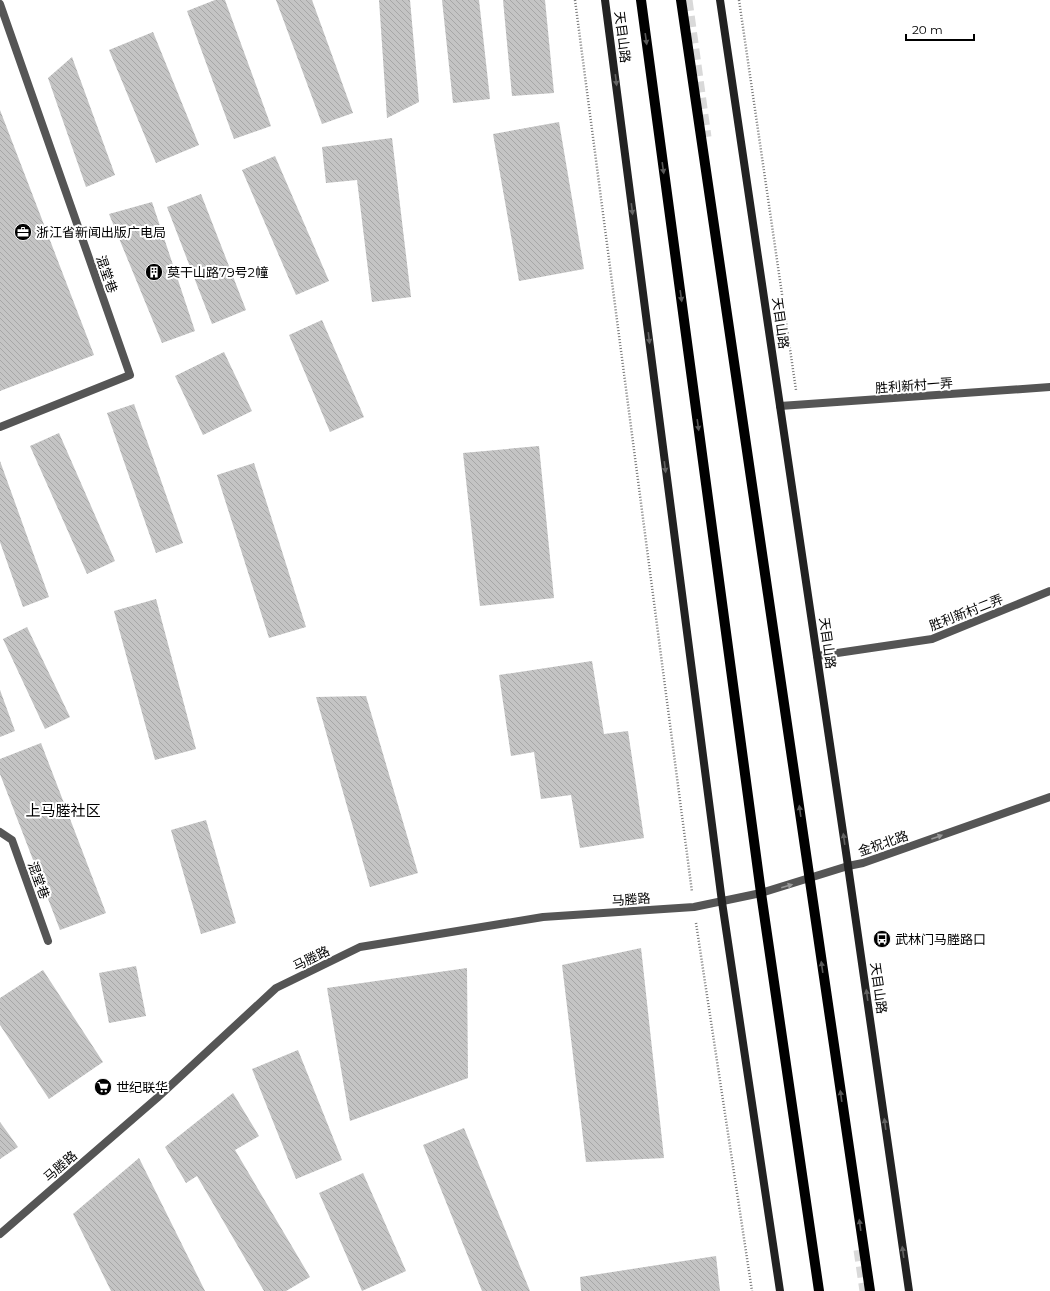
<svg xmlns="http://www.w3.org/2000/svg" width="1050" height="1291" viewBox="0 0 1050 1291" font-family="Montserrat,'Noto Sans SC',sans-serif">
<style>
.building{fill:url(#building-back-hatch)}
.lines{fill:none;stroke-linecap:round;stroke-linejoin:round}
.trunk-tunnel{stroke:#d9d9d9;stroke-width:11;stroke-dasharray:11 5.5;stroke-linecap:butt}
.path{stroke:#777;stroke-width:2.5;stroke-dasharray:1 2;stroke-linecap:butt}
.service{stroke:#555;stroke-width:8}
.tertiary{stroke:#555;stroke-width:8}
.secondary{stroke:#222;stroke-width:8}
.primary{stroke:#000;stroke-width:10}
.oneway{fill:#595959}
.oneway2{fill:#646464}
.oneway3{fill:#999}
.labels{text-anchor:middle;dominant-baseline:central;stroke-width:4;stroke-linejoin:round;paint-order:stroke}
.street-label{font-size:13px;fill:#000;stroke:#fff}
.poi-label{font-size:13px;fill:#000;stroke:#fff;text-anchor:start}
.quarter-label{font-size:15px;fill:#000;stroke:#fff}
</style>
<defs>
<pattern id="building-back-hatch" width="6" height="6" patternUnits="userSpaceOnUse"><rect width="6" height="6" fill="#c4c4c4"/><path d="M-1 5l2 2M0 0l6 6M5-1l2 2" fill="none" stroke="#a7a7a7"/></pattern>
</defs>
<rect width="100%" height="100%" fill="#fff"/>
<g class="building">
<polygon points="215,0 225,0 271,126 234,139 187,11"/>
<polygon points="276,0 312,0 353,113 322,124"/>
<polygon points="379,0 410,0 419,102 387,118"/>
<polygon points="442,0 479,0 490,99 453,103"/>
<polygon points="503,0 545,0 554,93 512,96"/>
<polygon points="153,32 199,145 156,163 109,50"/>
<polygon points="72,57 115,175 86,187 48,78"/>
<polygon points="0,110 94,355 0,391"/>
<polygon points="559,122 584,269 519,281 493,134"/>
<polygon points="392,138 411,297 372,302 357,180 326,183 322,147"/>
<polygon points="275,156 329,281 296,295 242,170"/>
<polygon points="201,194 246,310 212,324 167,207"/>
<polygon points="152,202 195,331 162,343 109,214"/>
<polygon points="322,320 364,417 330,432 289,335"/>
<polygon points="224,352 252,411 203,435 175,376"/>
<polygon points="134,404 183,543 156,553 107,413"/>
<polygon points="59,433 115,561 87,574 30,446"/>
<polygon points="539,446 554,598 480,606 463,453"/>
<polygon points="0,461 49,597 23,607 0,542"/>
<polygon points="254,463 306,627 269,638 217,475"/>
<polygon points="156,599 196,749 155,760 114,611"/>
<polygon points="27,627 70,717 45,729 3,639"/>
<polygon points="592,661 604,734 628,731 644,838 580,848 571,795 541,799 534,752 511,756 499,675"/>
<polygon points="0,690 15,731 0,737"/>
<polygon points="366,696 418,873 370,887 316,697"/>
<polygon points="41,743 106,913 60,930 0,774 0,759"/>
<polygon points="206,820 236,923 201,934 171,830"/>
<polygon points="641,948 664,1158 586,1162 562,965"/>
<polygon points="136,966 146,1016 109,1023 99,973"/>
<polygon points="467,968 468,1078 350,1121 327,988"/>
<polygon points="43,970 103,1062 49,1099 0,1025 0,998"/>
<polygon points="298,1050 342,1160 296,1179 252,1069"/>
<polygon points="233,1093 259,1136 235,1150 310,1277 286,1291 264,1291 197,1176 186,1183 165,1147"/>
<polygon points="0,1122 18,1147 0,1159"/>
<polygon points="464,1128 521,1269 530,1291 482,1291 423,1145"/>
<polygon points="139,1158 205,1291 111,1291 73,1214"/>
<polygon points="363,1173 406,1271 362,1291 319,1193"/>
<polygon points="716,1256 720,1291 581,1291 580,1277"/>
</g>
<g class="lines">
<g class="trunk-tunnel">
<polyline points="687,0 706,137"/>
<polyline points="859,1250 865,1291"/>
</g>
<g class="path">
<polyline points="575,0 692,892"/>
<polyline points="739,0 796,390"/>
<polyline points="696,923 752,1291"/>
</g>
<g class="service">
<polyline points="0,4 130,375 0,427"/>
<polyline points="780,406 1050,387"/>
<polyline points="817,656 932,639 1050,591"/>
<polyline points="0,832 12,840 48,941"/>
</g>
<polyline class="tertiary" points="0,1234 157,1098 276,988 360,947 543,917 694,907 761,893 848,866 863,863 1050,797"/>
<g class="secondary">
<polyline points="605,0 722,902 780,1291"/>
<polyline points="720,0 848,866 909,1291"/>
</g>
<g class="primary">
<polyline points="641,0 761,893 819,1291"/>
<polyline points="681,0 870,1291"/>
</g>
</g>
<defs><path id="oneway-solid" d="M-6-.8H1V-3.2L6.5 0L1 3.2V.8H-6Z"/></defs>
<g class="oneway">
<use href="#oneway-solid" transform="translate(646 39) rotate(82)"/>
<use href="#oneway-solid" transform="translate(663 168) rotate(82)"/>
<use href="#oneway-solid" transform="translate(681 296) rotate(82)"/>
<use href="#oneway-solid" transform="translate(698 425) rotate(82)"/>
<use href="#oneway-solid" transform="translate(800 811) rotate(-98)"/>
<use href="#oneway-solid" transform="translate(822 967) rotate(-98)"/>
<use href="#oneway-solid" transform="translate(841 1096) rotate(-98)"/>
<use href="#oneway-solid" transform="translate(860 1225) rotate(-98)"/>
</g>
<g class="oneway2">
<use href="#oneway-solid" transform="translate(616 80) rotate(83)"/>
<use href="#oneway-solid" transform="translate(632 209) rotate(83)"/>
<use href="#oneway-solid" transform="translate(649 338) rotate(83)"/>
<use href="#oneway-solid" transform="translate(665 467) rotate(83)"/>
<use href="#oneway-solid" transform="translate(844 839) rotate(-98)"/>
<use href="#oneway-solid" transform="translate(867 995) rotate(-98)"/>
<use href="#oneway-solid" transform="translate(885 1124) rotate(-98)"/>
<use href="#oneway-solid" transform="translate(903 1252) rotate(-98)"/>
</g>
<g class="oneway3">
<use href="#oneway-solid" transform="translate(937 837) rotate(-20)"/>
<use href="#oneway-solid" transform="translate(787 886) rotate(-16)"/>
</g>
<defs>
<symbol id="office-disc" viewBox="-11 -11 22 22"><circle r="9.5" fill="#000" stroke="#fff"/><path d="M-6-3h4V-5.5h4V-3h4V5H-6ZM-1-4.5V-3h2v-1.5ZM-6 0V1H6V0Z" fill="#fff"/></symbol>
<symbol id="building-disc" viewBox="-11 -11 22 22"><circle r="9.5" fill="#000" stroke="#fff"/><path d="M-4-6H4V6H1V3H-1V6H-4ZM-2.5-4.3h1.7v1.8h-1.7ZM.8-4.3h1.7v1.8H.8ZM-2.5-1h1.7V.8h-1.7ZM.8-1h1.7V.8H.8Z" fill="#fff"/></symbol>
<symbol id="bus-disc" viewBox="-11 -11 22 22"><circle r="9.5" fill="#000" stroke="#fff"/><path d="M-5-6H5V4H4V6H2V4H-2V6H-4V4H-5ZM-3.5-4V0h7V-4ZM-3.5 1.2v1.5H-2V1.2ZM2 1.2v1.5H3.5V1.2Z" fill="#fff"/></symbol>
<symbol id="supermarket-disc" viewBox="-11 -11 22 22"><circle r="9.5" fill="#000" stroke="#fff"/><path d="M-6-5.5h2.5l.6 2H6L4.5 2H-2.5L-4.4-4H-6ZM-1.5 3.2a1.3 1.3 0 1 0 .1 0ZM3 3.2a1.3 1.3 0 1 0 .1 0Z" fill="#fff"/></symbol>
</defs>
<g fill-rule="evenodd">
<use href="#office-disc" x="13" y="222" width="20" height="20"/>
<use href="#building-disc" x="144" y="262" width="20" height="20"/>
<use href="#bus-disc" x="872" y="929" width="20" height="20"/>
<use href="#supermarket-disc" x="93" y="1077" width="20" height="20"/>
</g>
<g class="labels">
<g class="street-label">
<text transform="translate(623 37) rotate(83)">天目山路</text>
<text transform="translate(107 274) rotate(71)">混堂巷</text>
<text transform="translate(781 323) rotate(82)">天目山路</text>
<text transform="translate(914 385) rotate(-4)">胜利新村一弄</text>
<text transform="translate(966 612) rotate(-21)">胜利新村二弄</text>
<text transform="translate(828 643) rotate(82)">天目山路</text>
<text transform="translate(883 843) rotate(-19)">金祝北路</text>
<text transform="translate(39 880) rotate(70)">混堂巷</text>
<text transform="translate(631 899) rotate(-4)">马塍路</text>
<text transform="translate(311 958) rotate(-26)">马塍路</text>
<text transform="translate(879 988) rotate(82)">天目山路</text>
<text transform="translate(60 1166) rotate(-41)">马塍路</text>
</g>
<g class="poi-label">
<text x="36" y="232">浙江省新闻出版广电局</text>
<text x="167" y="272">莫干山路79号2幢</text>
<text x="895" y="939">武林门马塍路口</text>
<text x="116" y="1087">世纪联华</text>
</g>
<g class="quarter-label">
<text x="63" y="810">上马塍社区</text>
</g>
</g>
<path d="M906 34v6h68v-6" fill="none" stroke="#000000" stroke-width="2"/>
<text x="912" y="34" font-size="12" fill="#000000" stroke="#ffffff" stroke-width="3" paint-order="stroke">20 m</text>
</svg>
